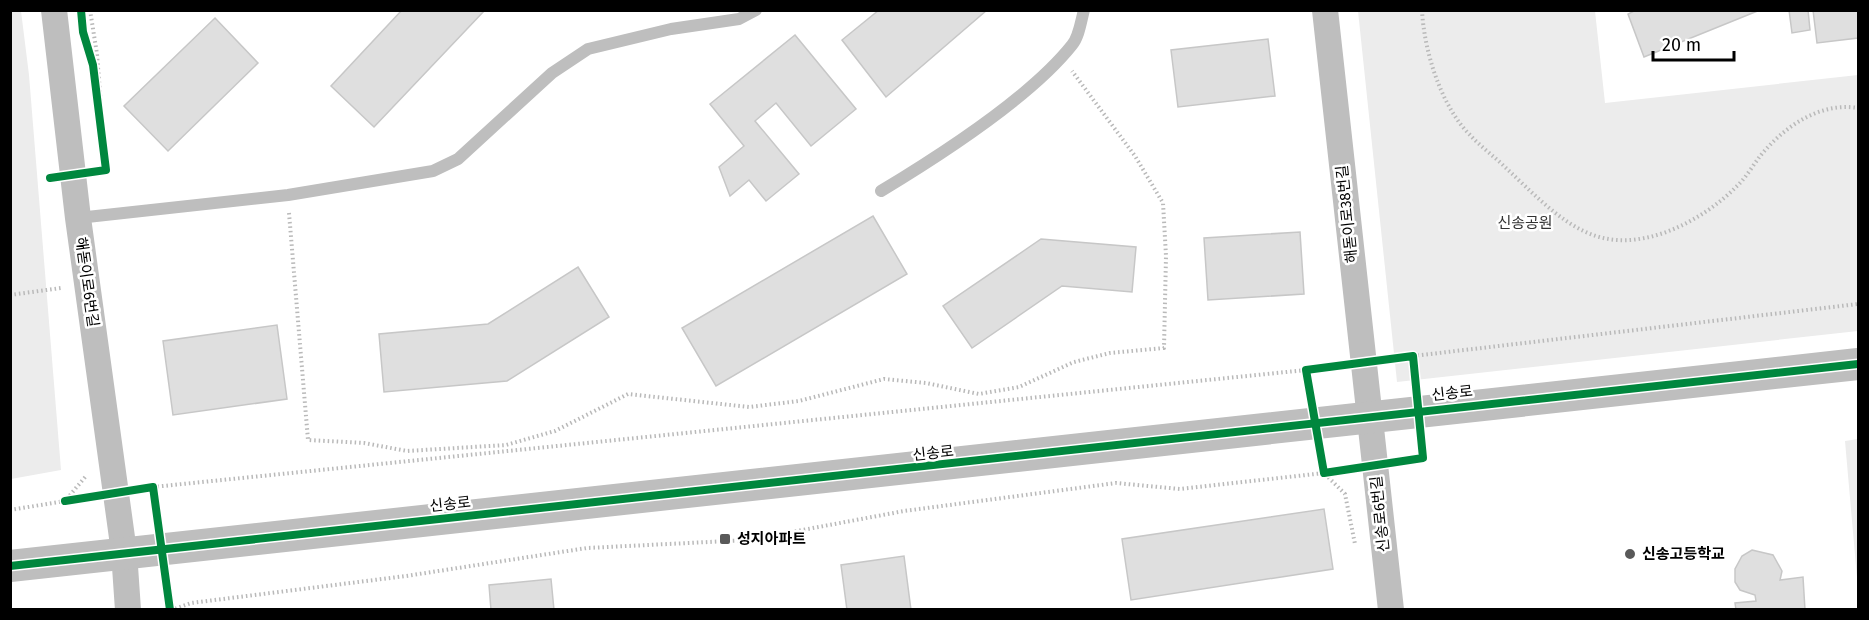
<svg xmlns="http://www.w3.org/2000/svg" width="1869" height="620" viewBox="0 0 1869 620" font-family="'Fira Sans','Noto Sans KR',sans-serif">
<style>
.green{fill:#ececec}
.building{fill:#dfdfdf;stroke:#c7c7c7;stroke-width:1.5}
.lines{fill:none;stroke-linecap:round;stroke-linejoin:round}
.path{stroke:#b9b9b9;stroke-width:4;stroke-dasharray:1.5 3;stroke-linecap:butt}
.service{stroke:#bebebe;stroke-width:12}
.minor{stroke:#bebebe;stroke-width:26}
.tertiary{stroke:#bebebe;stroke-width:32}
.cycleway-casing{stroke:#fff;stroke-width:11}
.cycleway{stroke:#00873e;stroke-width:8}
.poi-dot{fill:#595959;stroke:#fff;stroke-width:2}
.labels{text-anchor:middle;dominant-baseline:central;stroke-width:5;stroke-linejoin:round;paint-order:stroke}
.street-label{font-size:15px;fill:#000;stroke:#fff}
.park-label{font-size:15px;fill:#333;stroke:#fff}
.poi-label{font-size:15px;font-weight:bold;fill:#000;stroke:#fff;text-anchor:start}
</style>
<rect width="100%" height="100%" fill="#fff"/>
<g class="green">
<polygon points="21,11 29,75 61,470 11,479 10,11"/>
<polygon points="1358,11 1595,11 1605,103 1858,75 1858,331 1397,382"/>
<polygon points="1858,439 1858,589 1845,441"/>
</g>
<g class="building">
<polygon points="402,10 485,10 374,127 331,86"/>
<polygon points="879,10 987,10 886,97 842,40"/>
<polygon points="1636,10 1760,10 1644,57 1628,14"/>
<polygon points="1789,10 1808,10 1810,30 1792,33"/>
<polygon points="1813,10 1858,10 1858,38 1817,43"/>
<polygon points="215,18 258,63 168,151 124,106"/>
<polygon points="795,35 856,109 811,146 776,103 755,121 799,174 766,201 749,180 730,196 719,167 744,146 710,104"/>
<polygon points="1268,39 1275,96 1178,107 1171,50"/>
<polygon points="873,216 907,274 716,386 682,328"/>
<polygon points="1300,232 1304,294 1208,300 1204,238"/>
<polygon points="1041,239 1136,247 1132,292 1062,286 972,348 943,306"/>
<polygon points="578,267 609,317 507,381 384,392 379,334 488,324"/>
<polygon points="277,325 287,399 173,415 163,341"/>
<polygon points="1324,509 1333,569 1131,600 1122,539"/>
<polygon points="1752,550 1773,555 1782,571 1780,580 1803,577 1805,610 1736,610 1735,603 1756,601 1755,595 1740,590 1735,582 1735,569 1742,556"/>
<polygon points="904,556 911,610 847,610 841,565"/>
<polygon points="551,579 554,610 491,610 489,585"/>
</g>
<g class="lines">
<g class="path">
<polyline points="90,10 97,54 106,170"/>
<path d="M1422,10c2,41 19,96 48,125 11,12 25,22 37,34 25,23 53,54 86,66 49,18 109,-14 143,-48 10,-9 17,-22 25,-32 24,-29 59,-53 97,-47"/>
<polyline points="289,213 308,440 364,443 407,451 506,445 555,431 628,394 749,407 799,401 884,379 926,383 979,394 1019,387 1074,362 1110,353 1164,348 1166,256 1163,203 1135,156 1072,71"/>
<polyline points="10,295 61,288 61,290"/>
<polyline points="1413,356 1858,304"/>
<polyline points="153,487 1306,370"/>
<polyline points="10,510 65,501 86,476"/>
<polyline points="171,610 191,603 406,576 587,548 749,540 904,511 1116,483 1180,489 1324,473 1345,494 1355,544"/>
</g>
<g class="service">
<path d="M881,191c58,-35 149,-93 191,-146 7,-8 9,-24 12,-35"/>
<polyline points="78,218 288,195 433,171 458,159 552,73 588,49 671,29 739,19 756,10"/>
</g>
<g class="minor">
<polyline points="54,10 78,218 124,552 128,610"/>
<polyline points="1325,10 1391,610"/>
</g>
<polyline class="tertiary" points="10,566 1858,364"/>
<defs>
<g id="cycleway">
<polyline points="50,178 106,170 93,65 83,32 81,10"/>
<polygon points="1413,356 1423,458 1324,473 1306,370"/>
<polyline points="65,501 153,487 170,610"/>
<polyline points="10,566 1858,364"/>
</g>
</defs>
<use href="#cycleway" class="cycleway-casing"/>
<use href="#cycleway" class="cycleway"/>
</g>
<g class="poi-dot">
<rect x="719" y="533" width="12" height="12" rx="3"/>
<circle cx="1630" cy="554" r="6"/>
</g>
<g class="labels">
<g class="street-label">
<text transform="translate(1347 214) rotate(-96)">해돋이로38번길</text>
<text transform="translate(87 282) rotate(82)">해돋이로6번길</text>
<text transform="translate(1452 393) rotate(-6)">신송로</text>
<text transform="translate(933 453) rotate(-6)">신송로</text>
<text transform="translate(450 504) rotate(-6)">신송로</text>
<text transform="translate(1380 514) rotate(-96)">신송로6번길</text>
</g>
<g class="park-label">
<text x="1525" y="223">신송공원</text>
</g>
<g class="poi-label">
<text x="737" y="539">성지아파트</text>
<text x="1642" y="554">신송고등학교</text>
</g>
</g>
<rect width="1869" height="620" fill="none" stroke="#000000" stroke-width="24"/>
<path d="M1653 51v9h81v-9" fill="none" stroke="#000000" stroke-width="3"/>
<text x="1662" y="51" font-size="18" fill="#000000" stroke="#ffffff" stroke-width="4.5" paint-order="stroke">20 m</text>
</svg>
